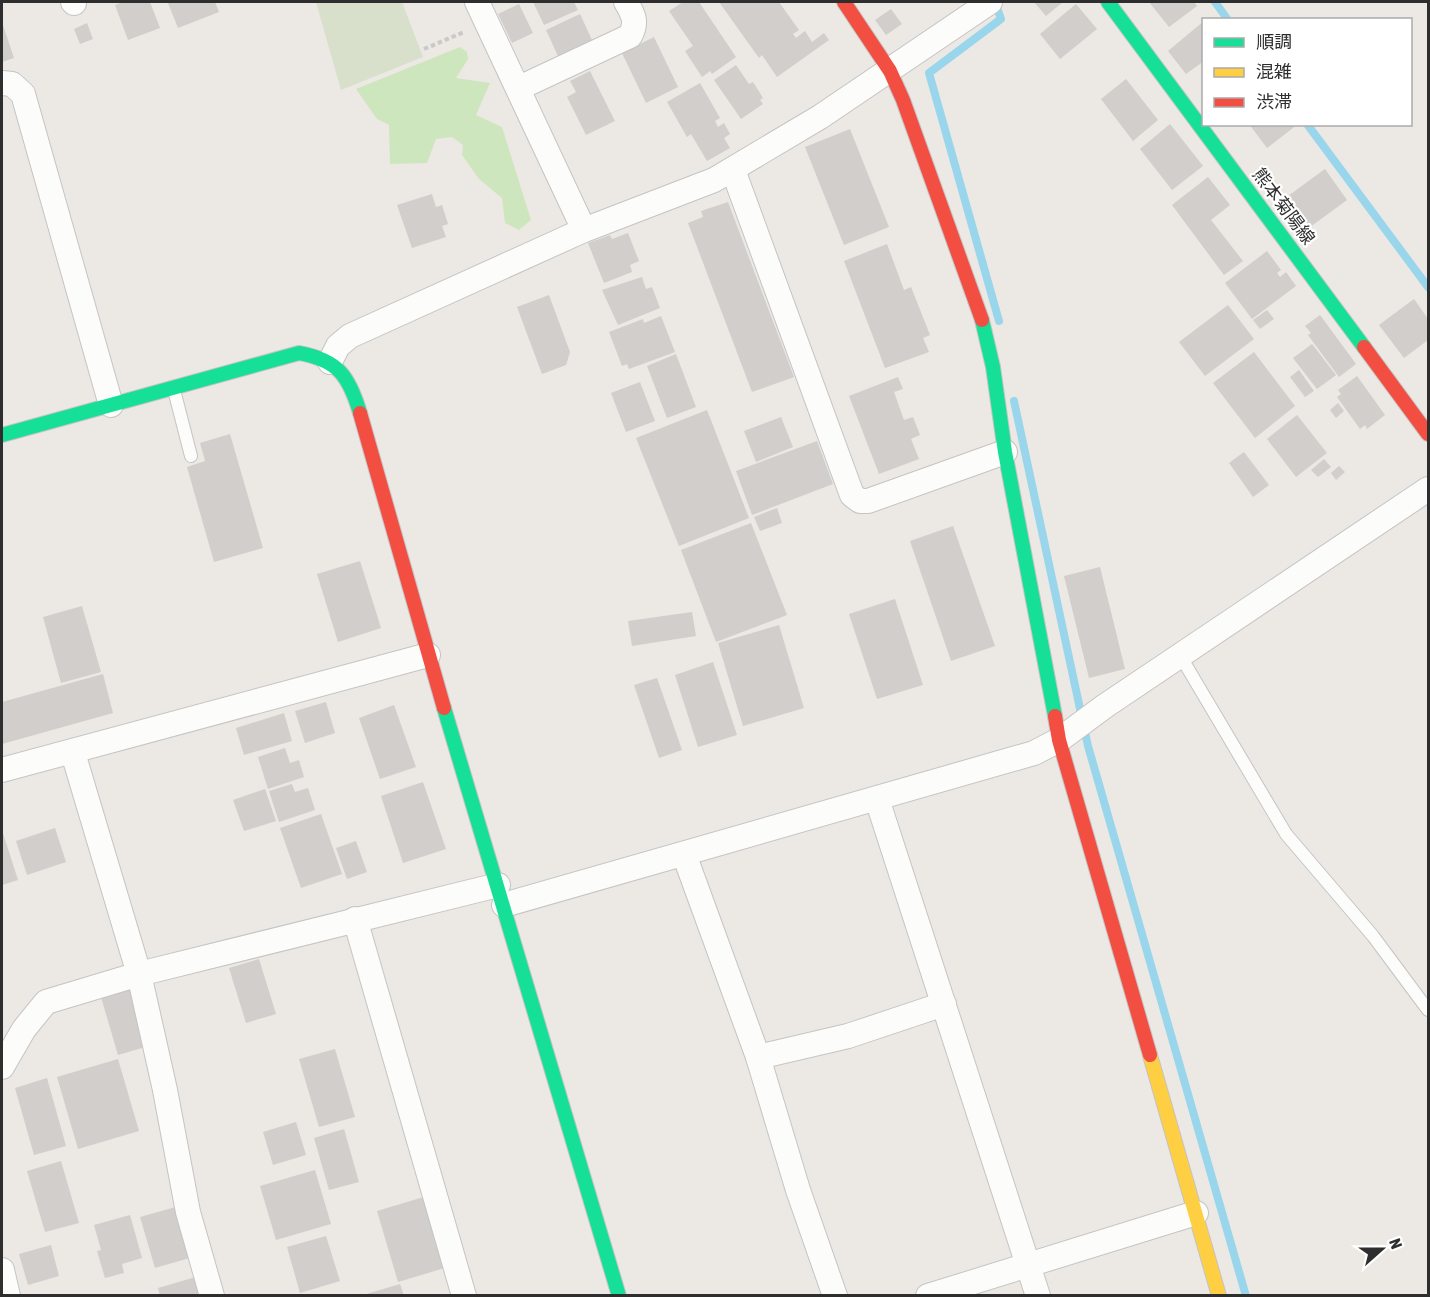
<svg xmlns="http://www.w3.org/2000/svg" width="1430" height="1297" viewBox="0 0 1430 1297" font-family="'Asap Condensed','Noto Sans JP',sans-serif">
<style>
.green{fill:#cee6be}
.cemetery{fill:#d8e0cc}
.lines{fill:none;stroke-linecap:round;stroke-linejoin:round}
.stream{stroke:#99d6ec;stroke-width:8}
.building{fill:#d1cecb}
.lane-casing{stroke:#c5c4c5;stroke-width:14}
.street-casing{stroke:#c5c4c5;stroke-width:26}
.fast-casing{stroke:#c5c4c5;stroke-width:16}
.slow-casing{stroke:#c5c4c5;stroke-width:16}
.jam-casing{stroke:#c5c4c5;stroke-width:16}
.path{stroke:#c9c9c8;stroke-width:4;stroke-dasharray:4.5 3;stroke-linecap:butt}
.lane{stroke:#fcfcfb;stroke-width:12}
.street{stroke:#fcfcfb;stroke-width:24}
.fast{stroke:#16e098;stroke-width:14}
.slow{stroke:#ffcf43;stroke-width:14}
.jam{stroke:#f24e42;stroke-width:14}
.labels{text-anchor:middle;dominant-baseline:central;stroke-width:4.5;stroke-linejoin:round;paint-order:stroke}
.street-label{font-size:18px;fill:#2e2e2e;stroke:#fff}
</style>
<rect width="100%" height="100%" fill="#ece8e4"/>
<polygon class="green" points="460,47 467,52 468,59 456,78 490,83 476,115 502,127 531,220 519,230 505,223 502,198 479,179 462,155 463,145 452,137 436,139 427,163 390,164 389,125 377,119 356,89"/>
<polygon class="cemetery" points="316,2 402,2 423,57 341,90"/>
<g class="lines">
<g class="stream">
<polyline points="995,2 1001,19 929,73 999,321"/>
<polyline points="1215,2 1228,20"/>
<polyline points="1307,124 1428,287"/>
<polyline points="1014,401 1088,746 1246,1296"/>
</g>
</g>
<g class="building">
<polygon points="123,2 150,2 160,28 128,40 115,5"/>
<polygon points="173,2 215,2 219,12 178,28 168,3"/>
<polygon points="533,2 574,2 578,10 544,25"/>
<polygon points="683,2 699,2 736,57 712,74 710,71 702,77 685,51 693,46 669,11"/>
<polygon points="719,2 779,2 799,30 793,34 796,38 805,31 812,42 824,33 829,40 777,77 762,55 759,58"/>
<polygon points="1034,2 1063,2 1046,16"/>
<polygon points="1149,2 1194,2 1197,6 1169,27"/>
<polygon points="519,4 533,33 512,43 498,14"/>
<polygon points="1076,4 1097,29 1060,59 1040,34"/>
<polygon points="891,9 902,24 886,35 875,20"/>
<polygon points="580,14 592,40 558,56 546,30"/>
<polygon points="1204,21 1204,61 1186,74 1168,51"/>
<polygon points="2,22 14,58 2,62"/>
<polygon points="87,23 93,39 80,44 74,29"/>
<polygon points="654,37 678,87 646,103 622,53"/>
<polygon points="736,65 749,84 753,82 763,98 760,100 763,104 741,119 714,80"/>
<polygon points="590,71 615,121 586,135 567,97 576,92 570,81"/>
<polygon points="1126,79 1158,120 1133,141 1101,99"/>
<polygon points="700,83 720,118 715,121 718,127 724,123 730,134 724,138 730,148 707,161 691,134 687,137 667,102"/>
<polygon points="1170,124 1203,166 1172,190 1140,149"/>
<polygon points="1249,124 1298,124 1267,148"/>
<polygon points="850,129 889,227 844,245 805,147"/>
<polygon points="1325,169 1347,200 1306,230 1284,199"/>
<polygon points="1208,177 1230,205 1211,220 1243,261 1224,275 1172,205"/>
<polygon points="432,194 436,207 442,205 448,224 442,226 446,237 412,248 397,205"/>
<polygon points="728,202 794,377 752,392 688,223 703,217 701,211"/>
<polygon points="628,233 639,261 630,265 632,272 604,283 588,243 610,235 612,239"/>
<polygon points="887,244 904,290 911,287 930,335 923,338 929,352 885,368 844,261"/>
<polygon points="1267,251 1281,270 1277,273 1280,277 1286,272 1296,286 1252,319 1225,283"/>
<polygon points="642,277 646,289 652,287 660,308 618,325 602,290"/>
<polygon points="549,295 570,352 566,365 542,374 517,307"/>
<polygon points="1414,299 1428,319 1428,340 1404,358 1379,325"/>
<polygon points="1228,305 1254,339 1205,376 1179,342"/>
<polygon points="1267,310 1274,319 1260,329 1253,320"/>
<polygon points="1320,315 1356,364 1339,377 1308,335 1311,333 1305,326"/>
<polygon points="661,316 675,352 629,369 627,364 622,366 609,332 643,319 644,323"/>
<polygon points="1312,344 1336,375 1317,389 1293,358"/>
<polygon points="1254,352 1295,406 1255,438 1213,383"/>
<polygon points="676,354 696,407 667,418 647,366"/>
<polygon points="1299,370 1314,391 1305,397 1290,377"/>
<polygon points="1357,376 1385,415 1367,429 1365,425 1360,429 1337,397 1341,394 1338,390"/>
<polygon points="898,377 903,389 894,392 904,420 913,417 920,435 911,439 919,459 879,474 849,396"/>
<polygon points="640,382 655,421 626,432 611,393"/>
<polygon points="1338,403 1344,411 1336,418 1330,410"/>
<polygon points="707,410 749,518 679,546 636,438"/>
<polygon points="1297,415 1327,453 1296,477 1267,439"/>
<polygon points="781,417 793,447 756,462 744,431"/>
<polygon points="230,434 263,548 214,562 187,467 205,461 200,443"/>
<polygon points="817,441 833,484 752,515 736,471"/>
<polygon points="1244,452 1269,485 1253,497 1229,463"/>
<polygon points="1324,459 1331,467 1318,477 1311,470"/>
<polygon points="1339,466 1345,472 1336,480 1331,473"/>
<polygon points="777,508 782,523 760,531 754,517"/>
<polygon points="751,523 787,615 716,642 681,550"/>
<polygon points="953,526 995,646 951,661 910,541"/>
<polygon points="360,561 381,628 338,642 317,574"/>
<polygon points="1100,567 1125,669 1089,678 1064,576"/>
<polygon points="895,599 923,685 877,699 849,614"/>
<polygon points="82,606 101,672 61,683 43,617"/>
<polygon points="692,612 696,636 632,646 628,621"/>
<polygon points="779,625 804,708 743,726 718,643"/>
<polygon points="713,662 737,735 698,747 675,675"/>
<polygon points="103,674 113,713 2,744 2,702"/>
<polygon points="657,678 682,750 659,758 634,685"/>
<polygon points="326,702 335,733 305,743 295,711"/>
<polygon points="394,705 416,767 380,779 359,718"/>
<polygon points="284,713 292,741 244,755 236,728"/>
<polygon points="285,748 290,763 299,760 304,777 268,789 258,757"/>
<polygon points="423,782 446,849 403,863 381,796"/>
<polygon points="292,784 295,792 308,788 315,810 279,822 269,791"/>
<polygon points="265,789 276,821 244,831 233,800"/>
<polygon points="321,814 342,874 301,888 280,828"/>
<polygon points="55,828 66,862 27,875 16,841"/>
<polygon points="2,830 18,880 2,885"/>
<polygon points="356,841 367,872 347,879 336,848"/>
<polygon points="259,959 276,1014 246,1023 229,968"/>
<polygon points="135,987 152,1045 118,1055 101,997"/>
<polygon points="335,1049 355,1117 319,1127 299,1059"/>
<polygon points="118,1059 139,1131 78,1149 57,1077"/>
<polygon points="47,1078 66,1146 34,1155 15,1088"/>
<polygon points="296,1122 306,1155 273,1165 263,1132"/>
<polygon points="344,1129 359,1182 329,1190 314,1138"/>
<polygon points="61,1161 79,1223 45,1232 27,1171"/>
<polygon points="315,1170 331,1224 276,1240 260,1186"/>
<polygon points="427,1196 448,1267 398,1282 377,1211"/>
<polygon points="179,1206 193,1257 155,1268 140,1217"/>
<polygon points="130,1215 142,1258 122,1264 124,1273 105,1278 97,1251 101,1250 94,1225"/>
<polygon points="326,1236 340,1281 300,1293 287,1247"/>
<polygon points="51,1245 59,1276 28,1285 19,1254"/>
<polygon points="199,1276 204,1296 160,1296 158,1288"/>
<polygon points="400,1284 404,1296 363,1296 363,1295"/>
</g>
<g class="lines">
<defs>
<g id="lane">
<polyline points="174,390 191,456"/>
<polyline points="1181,657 1286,834 1373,936 1428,1010"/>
</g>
<g id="street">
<polyline points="73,2 74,3"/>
<polyline points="477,2 584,230"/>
<polyline points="2,83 12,84 23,94 111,405"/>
<path d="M519,88l111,-52c8,-14 3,-22 -4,-34"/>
<polyline points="733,170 852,495 860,501 868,501 1005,452"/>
<polyline points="330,362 338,346 350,336 584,230 714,180 820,117 990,2"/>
<polyline points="73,753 139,974 165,1090 188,1212 212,1296"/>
<polyline points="2,770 428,655"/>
<polyline points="877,799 1038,1296"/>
<polyline points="684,854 758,1057 798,1190 835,1296"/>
<polyline points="504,905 1034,753 1059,740 1105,706 1428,489"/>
<polyline points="355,919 464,1296"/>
<polyline points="758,1057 848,1036 944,1004"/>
<polyline points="2,1067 24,1029 46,1002 139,974 498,885"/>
<polyline points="2,1270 8,1296"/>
<polyline points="928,1296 1196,1213"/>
</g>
<g id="fast">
<polyline points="1108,2 1364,347"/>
<polyline points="982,320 993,367 1005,452 1055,716"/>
<path d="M2,435l297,-82c39,7 50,23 61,60"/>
<polyline points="444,708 619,1296"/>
</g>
<polyline id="slow" points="1150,1055 1219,1296"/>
<g id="jam">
<polyline points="844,2 890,71 903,100 982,320"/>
<polyline points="1364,347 1428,434"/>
<polyline points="360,413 444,708"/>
<polyline points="1055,716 1059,740 1150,1055"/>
</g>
</defs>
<use href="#lane" class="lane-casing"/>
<use href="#street" class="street-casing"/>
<use href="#fast" class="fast-casing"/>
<use href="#slow" class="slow-casing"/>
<use href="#jam" class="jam-casing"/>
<polyline class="path" points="424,49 464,32"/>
<use href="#lane" class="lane"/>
<use href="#street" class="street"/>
<use href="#fast" class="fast"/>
<use href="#slow" class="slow"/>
<use href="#jam" class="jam"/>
</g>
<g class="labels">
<g class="street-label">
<text transform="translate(1284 206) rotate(53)">熊本菊陽線</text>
</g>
</g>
<rect width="1430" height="1297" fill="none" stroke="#2e2e2e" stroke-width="6"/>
<rect x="1202" y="18" width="210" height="108" fill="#ffffff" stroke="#ababab" stroke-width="1.5"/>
<rect x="1214" y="38" width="30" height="9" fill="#16e098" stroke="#ababab" stroke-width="1.5"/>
<text x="1256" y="48" font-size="18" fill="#2e2e2e">順調</text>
<rect x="1214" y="68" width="30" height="9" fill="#ffcf43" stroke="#ababab" stroke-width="1.5"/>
<text x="1256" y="78" font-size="18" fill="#2e2e2e">混雑</text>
<rect x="1214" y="98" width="30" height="9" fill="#f24e42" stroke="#ababab" stroke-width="1.5"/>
<text x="1256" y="108" font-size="18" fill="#2e2e2e">渋滞</text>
<g transform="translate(1382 1249) rotate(69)" stroke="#ffffff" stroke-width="4.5" paint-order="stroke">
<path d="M0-4.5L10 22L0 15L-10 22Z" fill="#2e2e2e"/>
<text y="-9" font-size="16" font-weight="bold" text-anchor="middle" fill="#2e2e2e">N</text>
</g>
</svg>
